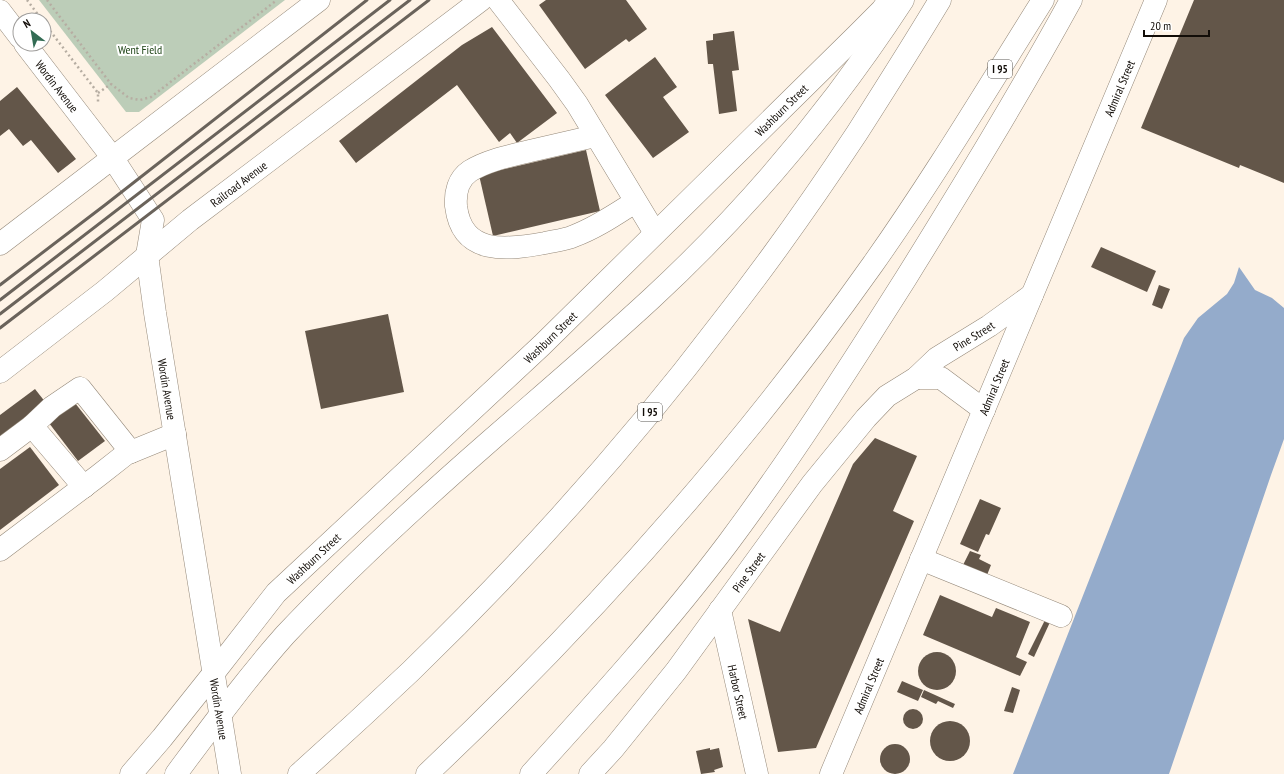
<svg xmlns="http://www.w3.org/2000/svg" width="1284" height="774" viewBox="0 0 1284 774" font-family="'PT Sans Narrow',sans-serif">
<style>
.green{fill:#bccdb8}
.water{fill:#94abcb}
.building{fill:#635649}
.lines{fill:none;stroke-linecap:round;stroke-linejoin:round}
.minor-casing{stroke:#948879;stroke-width:23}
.highway-casing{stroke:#948879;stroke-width:23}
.path{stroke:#b6ada2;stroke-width:2.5;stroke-dasharray:2 3;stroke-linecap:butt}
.minor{stroke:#fff;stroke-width:22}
.highway{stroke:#fff;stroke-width:22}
.rail{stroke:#6a635b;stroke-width:3}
.labels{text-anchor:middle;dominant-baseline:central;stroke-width:4;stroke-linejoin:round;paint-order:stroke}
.shield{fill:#fff;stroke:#595652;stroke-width:1}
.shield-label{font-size:11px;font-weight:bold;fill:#120d08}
.park-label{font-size:12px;fill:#1f4417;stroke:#fff}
.street-label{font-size:12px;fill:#120d08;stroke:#fff}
</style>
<rect width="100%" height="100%" fill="#fef3e6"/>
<polygon class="green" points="39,0 285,0 139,112 126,112"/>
<polygon class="water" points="1239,267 1255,290 1272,298 1284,308 1284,439 1271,475 1169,774 1013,774 1184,338 1198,318 1227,294 1234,283"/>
<g class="building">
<polygon points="546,0 626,0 647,29 629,42 626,39 585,69 539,5"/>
<polygon points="1194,0 1284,0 1284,183 1240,165 1239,168 1141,128"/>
<polygon points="492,27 557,113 517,143 510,133 499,142 457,85 356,163 339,141 462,45"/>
<polygon points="734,31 739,70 732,71 737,111 719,114 713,64 708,64 706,41 713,40 713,34"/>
<polygon points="655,57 677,87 663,97 689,132 653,158 605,95"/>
<polygon points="17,87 76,159 58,173 31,140 23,146 9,129 0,136 0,101"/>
<polygon points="586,150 600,211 493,236 479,175"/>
<polygon points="1101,247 1156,271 1147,292 1091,267"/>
<polygon points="1159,285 1170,289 1162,309 1152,305"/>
<polygon points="388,314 404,392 321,409 305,331"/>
<polygon points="35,389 46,403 0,439 0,415"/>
<polygon points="75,403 105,441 78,461 49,423"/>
<polygon points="875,438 917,456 893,511 914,521 816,748 778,752 748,619 780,632 853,464"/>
<polygon points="30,447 59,485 0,530 0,469"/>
<polygon points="980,499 1001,508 989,535 986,534 978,552 960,544"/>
<polygon points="970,551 981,555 979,559 991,565 987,575 963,565"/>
<polygon points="940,595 992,617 996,608 1030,622 1016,657 1027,662 1020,676 923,635"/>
<polygon points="1046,618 1051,620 1034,657 1028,654"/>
<circle cx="937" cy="671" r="19"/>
<polygon points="902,681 923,690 918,701 897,692"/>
<polygon points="1012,687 1020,690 1013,713 1004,711"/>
<polygon points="924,690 955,704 953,708 938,701 936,704 921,697"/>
<circle cx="913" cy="719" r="10"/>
<circle cx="950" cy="741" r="20"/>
<circle cx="895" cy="759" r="15"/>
<polygon points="710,748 710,750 719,748 723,767 714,770 715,772 701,774 696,751"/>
</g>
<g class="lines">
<defs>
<g id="minor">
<polyline points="498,0 559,79 577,104 655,233"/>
<polyline points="0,11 20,37"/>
<path id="s1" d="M25,44l87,113 41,63 -6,35 8,58 75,461"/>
<path d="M595,136c-21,5 -43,10 -65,15 -20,5 -42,9 -60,20 -12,8 -15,22 -14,35 6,50 51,44 89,37 9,-2 20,-3 29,-7 22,-8 42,-22 61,-34"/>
<polyline points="0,244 319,0"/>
<path id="s2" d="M0,372l105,-81 85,-71 291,-220"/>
<polyline points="916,378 941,378 984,410"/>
<polyline points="0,450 32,426"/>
<polyline points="84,487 32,426 52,407 80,388 131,452"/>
<polyline points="0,550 98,476 126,454 175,434"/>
<polyline points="921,559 1061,616"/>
<path id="s3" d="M720,610l37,164"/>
<path id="s4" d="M131,774l31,-36 51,-64 63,-81 266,-248 315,-310 25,-25 7,-10"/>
<path id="s5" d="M590,774l23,-25 63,-78 136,-187 54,-66 21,-22 29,-18 21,-20 52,-32 43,-31"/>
<path id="s6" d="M831,774l325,-774"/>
</g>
<g id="highway">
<path d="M176,774c35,-47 70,-95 109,-139 65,-69 135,-133 206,-195 54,-47 108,-93 161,-142 95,-88 180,-189 251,-298"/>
<path d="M299,774c38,-34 75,-68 112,-103 111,-108 216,-224 310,-348 48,-61 93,-125 136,-190 28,-44 56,-88 83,-133"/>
<path d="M427,774c164,-155 315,-325 446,-510 60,-85 114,-175 170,-264"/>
<path d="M531,774c68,-75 136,-150 197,-231 64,-86 121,-175 178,-265 57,-92 113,-183 165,-278"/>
</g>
</defs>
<use href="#minor" class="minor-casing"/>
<use href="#highway" class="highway-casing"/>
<g class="path">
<polyline points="27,0 42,20"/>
<polyline points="47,0 111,84 129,98 140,100 151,97 277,0"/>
<polyline points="44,23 98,93 98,102"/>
<polyline points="98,93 111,84"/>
</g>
<use href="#minor" class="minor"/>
<use href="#highway" class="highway"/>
<g class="rail">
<polyline points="0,285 105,205 367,0"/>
<polyline points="0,300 390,0"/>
<polyline points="0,314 410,0"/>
<polyline points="0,328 429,0"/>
</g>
</g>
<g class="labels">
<g class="shield">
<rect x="988" y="60" width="24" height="18" rx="3"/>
<rect x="638" y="403" width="24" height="18" rx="3"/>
</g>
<g class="shield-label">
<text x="1000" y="69">I 95</text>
<text x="650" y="412">I 95</text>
</g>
<g class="park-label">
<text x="140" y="49">Went Field</text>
</g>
<g class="street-label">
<text stroke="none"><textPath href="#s1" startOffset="53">Wordin Avenue</textPath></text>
<text stroke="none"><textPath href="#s6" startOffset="744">Admiral Street</textPath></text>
<text stroke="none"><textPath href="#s4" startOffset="931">Washburn Street</textPath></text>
<text stroke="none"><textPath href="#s2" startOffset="304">Railroad Avenue</textPath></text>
<text stroke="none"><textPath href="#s5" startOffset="587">Pine Street</textPath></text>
<text stroke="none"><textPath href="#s4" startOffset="607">Washburn Street</textPath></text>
<text stroke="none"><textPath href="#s6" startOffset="420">Admiral Street</textPath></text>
<text stroke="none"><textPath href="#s1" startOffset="389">Wordin Avenue</textPath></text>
<text stroke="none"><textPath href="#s4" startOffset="283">Washburn Street</textPath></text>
<text stroke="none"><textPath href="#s5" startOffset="257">Pine Street</textPath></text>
<text stroke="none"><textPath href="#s6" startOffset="96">Admiral Street</textPath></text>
<text stroke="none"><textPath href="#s3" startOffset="84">Harbor Street</textPath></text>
<text stroke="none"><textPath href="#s1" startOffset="713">Wordin Avenue</textPath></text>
</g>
</g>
<g transform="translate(32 32) rotate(329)"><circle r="19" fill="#ffffff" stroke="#a09e9c"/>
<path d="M0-3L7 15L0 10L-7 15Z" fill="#336c54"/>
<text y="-6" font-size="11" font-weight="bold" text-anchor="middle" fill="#120d08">N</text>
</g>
<path d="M1144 30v6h65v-6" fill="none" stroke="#120d08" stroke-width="2"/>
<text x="1150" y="30" font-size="12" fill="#120d08" stroke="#ffffff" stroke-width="3" paint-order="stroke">20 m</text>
</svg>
